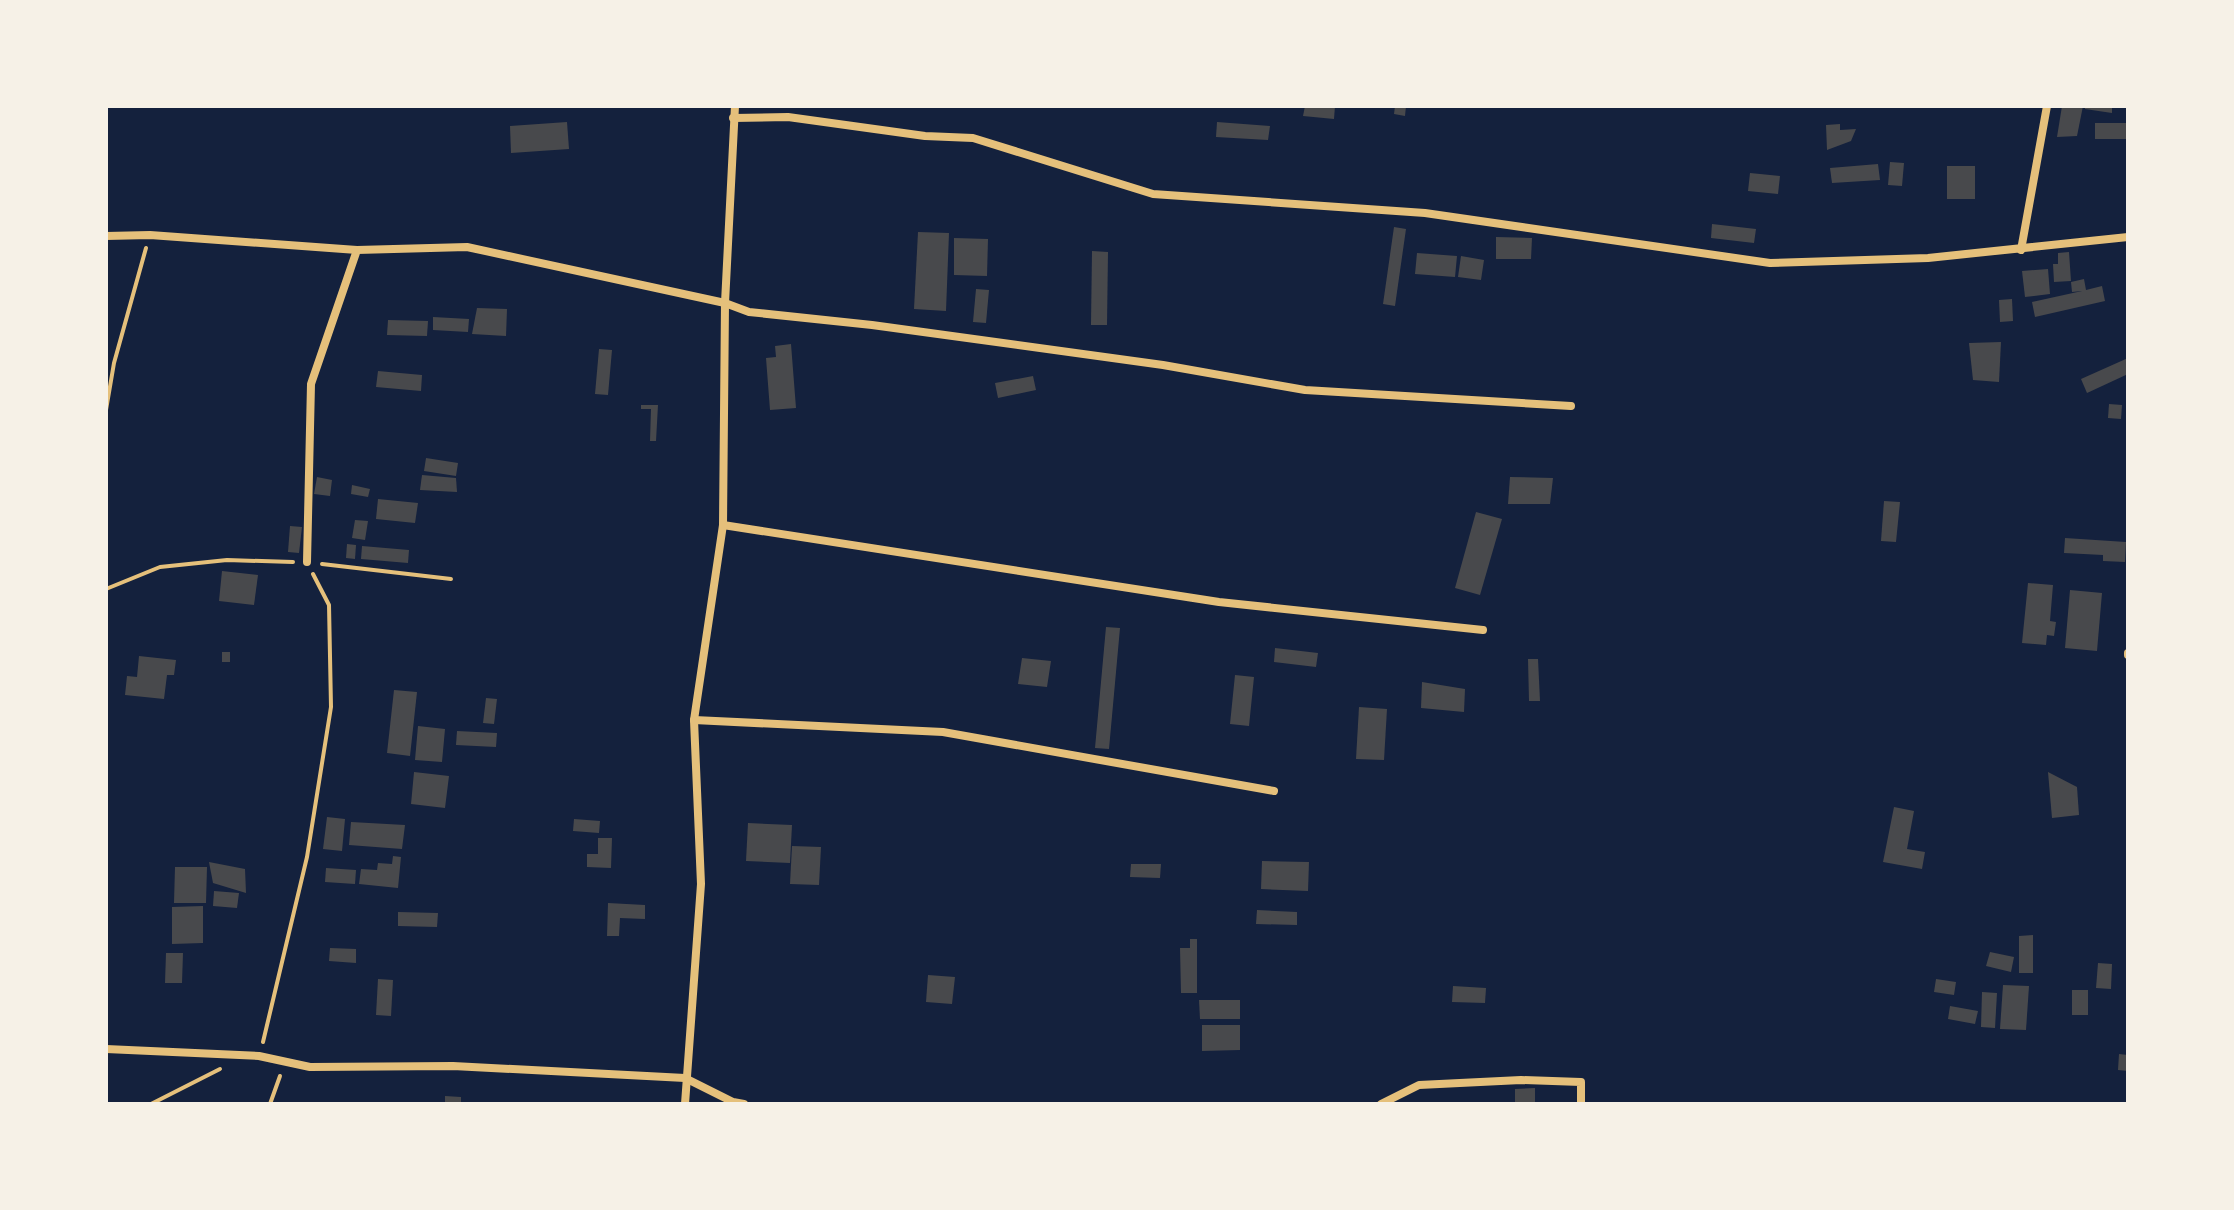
<svg xmlns="http://www.w3.org/2000/svg" width="2234" height="1210" viewBox="0 0 2234 1210" font-family="Rubik,sans-serif">
<style>
.building{fill:#48494c}
.lines{fill:none;stroke-linecap:round;stroke-linejoin:round}
.path{stroke:#e5c07b;stroke-width:4}
.minor{stroke:#e5c07b;stroke-width:8}
</style>
<rect width="100%" height="100%" fill="#14213d"/>
<g class="building">
<polygon points="1305,106 1335,106 1334,119 1303,116"/>
<polygon points="1395,106 1406,106 1405,116 1394,114"/>
<polygon points="2062,106 2083,106 2077,136 2057,137"/>
<polygon points="2085,106 2112,106 2112,113 2085,109"/>
<polygon points="567,122 569,149 511,153 510,126"/>
<polygon points="1217,122 1270,126 1268,140 1216,137"/>
<rect x="2095" y="123" width="33" height="16"/>
<polygon points="1840,124 1840,130 1856,129 1851,141 1827,150 1826,125"/>
<polygon points="1890,162 1904,163 1902,186 1888,185"/>
<polygon points="1878,164 1880,180 1832,183 1830,168"/>
<rect x="1947" y="166" width="28" height="33"/>
<polygon points="1750,173 1780,176 1778,194 1748,191"/>
<polygon points="1712,224 1756,229 1754,243 1711,238"/>
<polygon points="1394,227 1406,229 1395,306 1383,304"/>
<polygon points="918,232 949,233 946,311 914,309"/>
<polygon points="1496,237 1532,238 1531,259 1496,259"/>
<polygon points="954,238 988,239 987,276 954,275"/>
<polygon points="1092,251 1108,252 1107,325 1091,325"/>
<polygon points="2069,252 2071,281 2054,282 2053,264 2058,264 2058,253"/>
<polygon points="1417,253 1457,256 1455,277 1415,274"/>
<polygon points="1461,256 1484,260 1481,280 1458,277"/>
<polygon points="2048,269 2050,294 2025,297 2022,271"/>
<polygon points="2084,279 2086,290 2102,286 2105,301 2035,317 2032,302 2082,291 2072,292 2071,282"/>
<polygon points="976,289 989,290 986,323 973,322"/>
<polygon points="2012,299 2013,321 2000,322 1999,300"/>
<polygon points="477,308 507,309 506,336 472,334"/>
<polygon points="433,317 469,319 468,332 433,330"/>
<polygon points="388,320 428,321 427,336 387,335"/>
<polygon points="2001,342 1999,382 1973,380 1969,343"/>
<polygon points="791,344 796,408 770,410 766,358 776,357 775,346"/>
<polygon points="599,349 612,350 608,395 595,394"/>
<polygon points="2128,358 2128,374 2087,393 2081,379"/>
<polygon points="378,371 422,375 421,391 376,387"/>
<polygon points="1033,376 1036,390 998,398 995,383"/>
<polygon points="2109,404 2122,405 2121,419 2108,418"/>
<polygon points="641,405 658,405 656,441 650,441 651,409 641,409"/>
<polygon points="426,458 458,463 456,476 424,471"/>
<polygon points="422,475 456,478 457,492 420,490"/>
<polygon points="317,477 332,480 330,496 314,494"/>
<polygon points="1510,477 1553,478 1550,504 1508,504"/>
<polygon points="352,485 370,489 368,497 351,494"/>
<polygon points="378,499 418,503 415,523 376,519"/>
<polygon points="1884,501 1900,502 1896,542 1881,541"/>
<polygon points="1476,512 1502,519 1480,595 1455,588"/>
<polygon points="355,520 368,521 365,540 352,538"/>
<polygon points="290,526 302,527 299,553 288,552"/>
<polygon points="2065,538 2126,542 2125,562 2103,561 2103,555 2064,553"/>
<polygon points="347,544 356,545 355,559 346,558"/>
<polygon points="362,546 409,550 408,563 361,559"/>
<polygon points="222,571 258,575 254,605 219,601"/>
<polygon points="2028,583 2053,585 2050,621 2056,622 2054,636 2047,635 2046,645 2022,643"/>
<polygon points="2070,590 2102,593 2097,651 2065,648"/>
<polygon points="1106,627 1120,628 1109,749 1095,748"/>
<polygon points="1275,648 1318,653 1316,667 1274,662"/>
<rect x="222" y="652" width="8" height="10"/>
<polygon points="139,656 176,660 174,675 167,675 164,699 125,695 127,676 137,677"/>
<polygon points="1022,658 1051,661 1047,687 1018,684"/>
<polygon points="1528,659 1538,659 1540,701 1529,701"/>
<polygon points="1235,675 1254,677 1249,726 1230,724"/>
<polygon points="1422,682 1465,689 1464,712 1421,708"/>
<polygon points="394,690 417,692 410,756 387,753"/>
<polygon points="486,698 497,699 494,724 483,723"/>
<polygon points="1359,707 1387,709 1384,760 1356,759"/>
<polygon points="418,726 445,729 442,762 415,760"/>
<polygon points="457,731 497,733 496,747 456,745"/>
<polygon points="414,772 449,776 445,808 411,804"/>
<polygon points="2048,772 2077,787 2079,815 2052,818"/>
<polygon points="1894,807 1914,811 1907,849 1925,852 1922,869 1883,862"/>
<polygon points="327,817 345,819 342,851 323,849"/>
<polygon points="574,819 600,821 599,833 573,831"/>
<polygon points="351,822 405,825 402,849 349,845"/>
<polygon points="748,823 792,825 790,863 746,861"/>
<polygon points="598,838 612,838 611,868 587,867 587,854 598,854"/>
<polygon points="792,846 821,847 819,885 790,884"/>
<polygon points="393,856 401,857 398,888 359,884 361,869 377,870 378,863 392,864"/>
<polygon points="1262,861 1309,862 1308,891 1261,889"/>
<polygon points="209,862 245,869 246,893 213,883"/>
<polygon points="1131,864 1161,864 1160,878 1130,877"/>
<polygon points="175,867 207,867 206,903 174,903"/>
<polygon points="326,868 356,870 355,884 325,882"/>
<polygon points="214,891 239,893 237,908 213,906"/>
<polygon points="608,903 645,905 645,919 620,918 619,936 607,936"/>
<polygon points="203,906 203,943 172,944 172,907"/>
<polygon points="1257,910 1297,912 1297,925 1256,924"/>
<polygon points="398,912 438,913 437,927 398,926"/>
<polygon points="2033,935 2033,973 2019,973 2019,936"/>
<polygon points="1190,939 1197,939 1197,993 1181,993 1180,948 1190,948"/>
<polygon points="330,948 356,949 356,963 329,961"/>
<polygon points="1990,952 2014,957 2011,972 1986,966"/>
<polygon points="166,953 183,953 182,983 165,983"/>
<polygon points="2098,963 2112,964 2111,989 2096,988"/>
<polygon points="928,975 955,977 952,1004 926,1002"/>
<polygon points="378,979 393,980 391,1016 376,1015"/>
<polygon points="1936,979 1956,982 1954,995 1934,992"/>
<polygon points="2003,985 2029,986 2026,1030 2000,1029"/>
<polygon points="1453,986 1486,988 1485,1003 1452,1002"/>
<rect x="2072" y="990" width="16" height="25"/>
<polygon points="1982,992 1997,993 1995,1028 1981,1027"/>
<polygon points="1199,1000 1240,1000 1240,1019 1200,1019"/>
<polygon points="1950,1006 1978,1011 1975,1024 1948,1019"/>
<polygon points="1202,1025 1240,1025 1240,1050 1202,1051"/>
<polygon points="2119,1054 2128,1055 2128,1071 2118,1070"/>
<polygon points="1535,1088 1535,1104 1515,1104 1515,1089"/>
<polygon points="445,1096 461,1097 461,1104 445,1104"/>
</g>
<g class="lines">
<g class="path">
<polyline points="106,410 114,363 146,248"/>
<polyline points="322,564 451,579"/>
<polyline points="106,589 160,567 227,560 293,562"/>
<polyline points="263,1042 307,857 331,707 329,605 313,574"/>
<polyline points="151,1104 220,1069"/>
<polyline points="270,1104 280,1076"/>
</g>
<g class="minor">
<polyline points="733,118 788,117 925,136 973,138 1153,194 1425,213 1770,263 1928,258 2128,237"/>
<polyline points="106,236 150,235 357,250 467,247 725,303 749,312 872,325 1163,365 1305,390 1571,406"/>
<polyline points="2021,250 2047,106"/>
<polyline points="723,525 1219,602 1483,630"/>
<polyline points="307,562 311,384 357,250"/>
<polyline points="2128,655 2128,653"/>
<polyline points="694,720 943,732 1274,791"/>
<polyline points="106,1049 259,1056 310,1067 453,1066 685,1078 733,1102 744,1104"/>
<polyline points="685,1104 701,884 694,720 723,525 725,303 735,106"/>
<polyline points="1381,1104 1419,1085 1521,1080 1581,1082 1581,1104"/>
</g>
</g>
<rect width="2234" height="1210" fill="none" stroke="#f6f1e7" stroke-width="216"/>
</svg>
